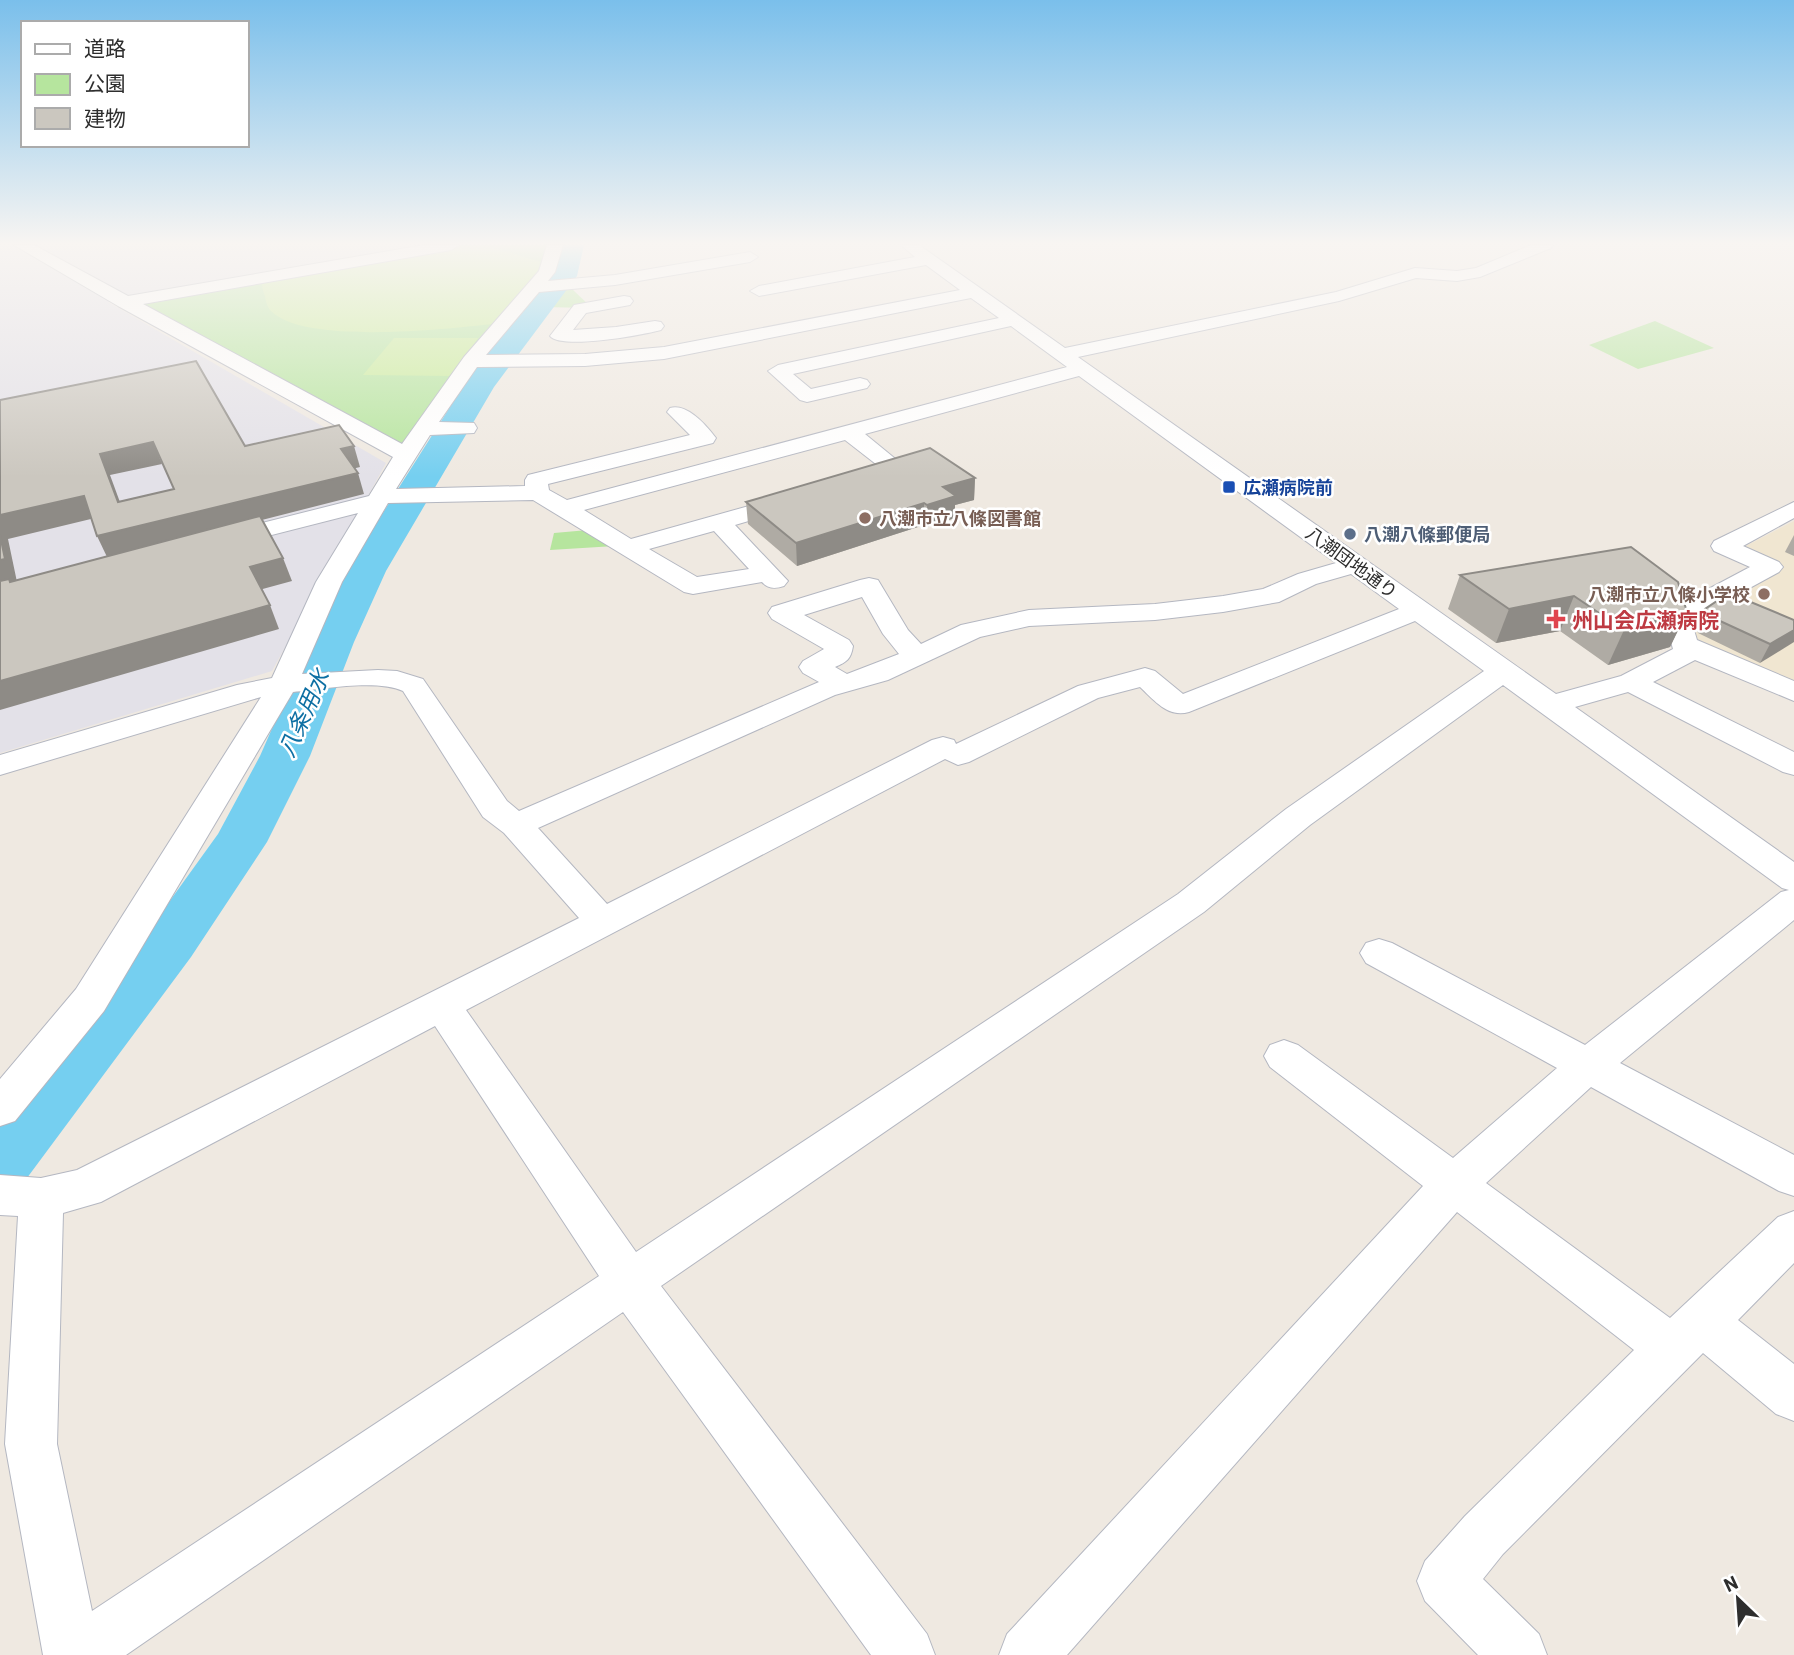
<svg xmlns="http://www.w3.org/2000/svg" width="1794" height="1655" viewBox="0 0 1794 1655" font-family="Barlow,'Noto Sans JP',sans-serif">
<style>
.industrial{fill:#e3e1e8}
.education{fill:#f0e6d1}
.green{fill:#b6e59e}
.pitch{fill:#c9ec9a}
.lines{fill:none;stroke-linecap:round;stroke-linejoin:round}
.river{fill:#75cff0;fill-rule:evenodd}
.minor-casing{stroke:#b4b7c1;stroke-width:2}
.minor{fill:#fff;fill-rule:evenodd}
.wall{fill:#afaba4}
.shaded-wall{fill:#8e8b86}
.building{fill:#cbc7bf;stroke:#8e8b86;stroke-width:2;fill-rule:evenodd}
.transit-dot{fill:#1a4fb4;stroke:#fff;stroke-width:2.5}
.education-dot{fill:#8d6e63;stroke:#fff;stroke-width:2.5}
.service-dot{fill:#5c6f8a;stroke:#fff;stroke-width:2.5}
.health-dot{fill:#e0444e;stroke:#fff;stroke-width:2.5}
.labels{text-anchor:middle;dominant-baseline:central;stroke-width:5;stroke-linejoin:round;paint-order:stroke}
.far-transit-label{font-size:18px;font-weight:bold;fill:#164399;stroke:#fff;text-anchor:start}
.far-education-label{font-size:18px;font-weight:bold;fill:#785e54;stroke:#fff;text-anchor:start}
.far-service-label{font-size:18px;font-weight:bold;fill:#4e5e75;stroke:#fff;text-anchor:start}
.far-street-label{font-size:18px;fill:#2e2e2e;stroke:#fff}
.health-label{font-size:21px;font-weight:bold;fill:#be3a42;stroke:#fff;text-anchor:start}
.water-label{font-size:23px;font-style:italic;fill:#0d6fa3;stroke:#fff}
</style>
<rect width="100%" height="100%" fill="#efe9e1"/>
<polygon class="industrial" points="0,245 438,245 108,302 386,463 272,671 0,753"/>
<polygon class="education" points="1794,521 1794,685 1699,644 1689,620 1780,568 1742,548"/>
<g class="green">
<polygon points="461,245 550,245 541,273 406,448 128,302"/>
<polygon points="556,288 571,288 592,308 542,307"/>
<polygon points="1655,321 1714,348 1638,369 1589,345"/>
<polygon points="588,530 615,546 550,550 554,533"/>
</g>
<g class="pitch">
<path d="M485,245l55,17 -3,11 -44,51c-47,5 -188,21 -222,-13 -4,-4 -5,-10 -6,-15 -2,-6 -4,-9 -2,-15l197,-35z"/>
<polygon points="394,338 478,338 453,376 363,375"/>
</g>
<g class="lines">
<polygon class="river" points="560,245 584,245 577,276 494,387 386,571 354,642 310,756 267,842 191,957 24,1182 0,1191 0,1111 151,927 218,834 260,756 310,642 346,571 469,377 551,275"/>
<defs>
<g id="minor">
<path d="M14,245h20l94,51 296,-51h35l-8,5 -308,54 259,140 62,-87 75,-86 8,-26h16l-8,27 -7,9 67,-6 135,-23 8,5 -8,5 -135,23 -76,7 -53,63 99,-1 79,-7 296,-57 -34,-25 -167,31 -9,-5 9,-5 156,-29 -14,-12h18l146,103 271,-56 79,-24 42,3 19,-3 55,-23h22l-2,3 -71,29 -23,4 -41,-3 -77,23 -261,56 478,337 65,-18 52,-27 -9,-32 3,-6 83,-44 -36,-16 -3,-5 3,-5 80,-39v16l-51,28 36,16 4,5 -4,5 -88,48 6,20 97,41v20l-99,-41 -42,22 141,70v23l-11,-3 -155,-80 -53,15 219,155v58l-174,143 174,92v41l-15,-5 -188,-104 -105,96 184,135 108,-101 16,-6v52l-56,57 56,44v57l-18,-7 -73,-61 -200,201 -20,25 56,55 8,21h-69l-53,-54 -8,-20 8,-20 40,-45 169,-166 -177,-138 -390,443h-68l8,-21 416,-448 -153,-119 -6,-11 6,-11 14,-5 14,5 155,113 104,-90 -191,-105 -6,-10 6,-10 13,-4 13,4 193,102 196,-153 8,-2 -7,-2 -279,-203 -193,140 -106,87 -543,374 266,348 8,21h-64l-248,-343 -497,343h-83l-38,-211 13,-228 -18,-1v-40l41,3 36,-8 502,-252 -75,-85 -21,-16 -80,-126c-26,-12 -82,-2 -110,1l-189,319 -89,110 -15,5v-47l76,-90 185,-292 -261,78v-20l237,-70 35,-7 44,-96 42,-69 -134,34 -9,-2 -3,-5 3,-5 154,-39 24,-39 -275,-151zM971,298l28,20 -221,47 -10,6 32,29 7,2 60,-14 3,-4 -3,-4 -7,-2 -49,11 -18,-15 218,-48 56,41 -500,133 -18,-10 -1,-6 165,-41 3,-5c-10,-13 -29,-35 -46,-30l-3,4 23,23 -162,40 -3,5v6l-129,3 34,-54 44,-2 3,-5 -3,-5 -35,-1 38,-55 108,-1 79,-7zM1079,376l257,187 -38,11 -35,15 -40,7 -68,8 -126,6 -68,15 -40,19 -13,-14 -30,-50 -9,-2 -9,2 -88,27 -4,6 4,6 52,30 -21,12 -4,6 4,6 16,9 -300,129 -12,-10 -84,-122 -26,-8 -19,-1 -76,4 40,-92 46,-79 145,-3 151,92 9,2 69,-12c6,7 13,7 22,4l4,-5 -53,-56 62,-18 4,-5 -4,-5h-16l-150,42 -47,-29 261,-70 36,28 -22,6 -3,5 3,5c13,3 42,-3 50,-14l-44,-36zM714,531l35,38 -52,8 -48,-28zM1351,574l48,35 -216,85 -28,-23 -10,-3 -67,18 -122,58 -2,-4 -11,-3 -11,3 -325,164 -69,-76 297,-133 53,-15 92,-43 49,-11 126,-6 68,-8 56,-10 37,-18zM862,597l21,37 16,20 -52,20 -12,-7c12,-5 16,-8 18,-21l-4,-6 -45,-25zM1415,621l69,50 -198,138 -108,85 -542,358 -170,-242 479,-251 13,6 11,-3 129,-64 42,-11c15,14 28,31 49,25zM435,1026l164,250 -507,335 -35,-167 6,-231 38,-11z"/>
<path d="M624,296l6,1 3,4 -3,4 -44,8 -13,17 43,-3 39,-6 6,1 3,4 -3,4c-19,5 -99,20 -111,6l24,-31z"/>
</g>
</defs>
<use href="#minor" class="minor-casing"/>
<use href="#minor" class="minor"/>
</g>
<g class="wall">
<polygon points="975,478 974,500 955,505 955,518 927,527 924,525 797,566 748,524 746,502"/>
<polygon points="1794,535 1794,556 1785,552"/>
<polygon points="1460,575 1687,612 1670,647 1608,665 1560,631 1496,643 1448,609"/>
<polygon points="1705,609 1794,620 1760,663 1698,633 1696,627"/>
</g>
<g class="shaded-wall">
<polygon points="153,442 162,464 110,475 128,524 118,502 100,454"/>
<polygon points="354,446 360,467 348,470 341,449"/>
<polygon points="358,473 364,494 108,559 97,536"/>
<polygon points="975,478 974,500 955,505 955,518 927,527 927,505 943,487"/>
<polygon points="84,496 95,518 8,539 17,582 0,587 0,515"/>
<polygon points="924,503 924,525 797,566 796,543"/>
<polygon points="283,558 292,581 259,590 250,567"/>
<polygon points="1574,596 1560,631 1496,643 1509,609"/>
<polygon points="270,605 279,629 0,710 0,681"/>
<polygon points="1687,612 1670,647 1608,665 1624,630"/>
<polygon points="1794,630 1794,642 1760,663 1770,644"/>
</g>
<g class="building">
<path d="M196,361l49,85 94,-21 15,21 -13,3 17,24 -261,63 -13,-40 -84,19v-115zM153,442l21,47 -56,13 -18,-48z"/>
<polygon points="930,448 975,478 943,487 956,496 927,505 924,503 796,543 746,502"/>
<polygon points="260,516 283,558 250,567 270,605 0,681 0,581 9,579 10,582"/>
<polygon points="0,535 5,559 0,560"/>
<polygon points="1631,547 1678,582 1687,612 1624,630 1574,596 1509,609 1460,575"/>
<polygon points="1729,593 1794,620 1794,630 1770,644 1707,615 1705,609"/>
</g>
<linearGradient id="sky" x2="0" y2="1"><stop stop-color="#7abfeb"/><stop offset="0.51" stop-color="#f8f5f2"/><stop offset="1" stop-color="#f8f5f2" stop-opacity="0"/></linearGradient>
<rect width="1794" height="477" fill="url(#sky)"/>
<rect class="transit-dot" x="1222" y="480" width="14" height="14" rx="3.5"/>
<g class="education-dot">
<circle cx="865" cy="518" r="7"/>
<circle cx="1764" cy="594" r="7"/>
</g>
<circle class="service-dot" cx="1350" cy="534" r="7"/>
<path class="health-dot" d="M1552.5 608.5h7v7h7v7h-7v7h-7v-7h-7v-7h7z"/>
<g class="labels">
<g class="far-transit-label">
<text x="1243" y="487">広瀬病院前</text>
</g>
<g class="far-education-label">
<text x="879" y="518">八潮市立八條図書館</text>
<text x="1750" y="594" text-anchor="end">八潮市立八條小学校</text>
</g>
<g class="far-service-label">
<text x="1364" y="534">八潮八條郵便局</text>
</g>
<g class="far-street-label">
<text transform="translate(1352 562) rotate(36)">八潮団地通り</text>
</g>
<g class="health-label">
<text x="1572" y="619">州山会広瀬病院</text>
</g>
<g class="water-label">
<text transform="translate(303 713) rotate(-66)">八条用水</text>
</g>
</g>
<rect x="21" y="21" width="228" height="126" fill="#ffffff" stroke="#ababab" stroke-width="2"/>
<rect x="35" y="44" width="35" height="10" fill="#ffffff" stroke="#ababab" stroke-width="2"/>
<text x="84" y="56" font-size="21" fill="#2e2e2e">道路</text>
<rect x="35" y="74" width="35" height="21" fill="#b6e59e" stroke="#ababab" stroke-width="2"/>
<text x="84" y="91" font-size="21" fill="#2e2e2e">公園</text>
<rect x="35" y="108" width="35" height="21" fill="#cbc7bf" stroke="#ababab" stroke-width="2"/>
<text x="84" y="126" font-size="21" fill="#2e2e2e">建物</text>
<g transform="translate(1738 1599) rotate(335)" stroke="#ffffff" stroke-width="5" paint-order="stroke">
<path d="M0-5L12 26L0 18L-12 26Z" fill="#2e2e2e"/>
<text y="-10" font-size="19" font-weight="bold" text-anchor="middle" fill="#2e2e2e">N</text>
</g>
</svg>
